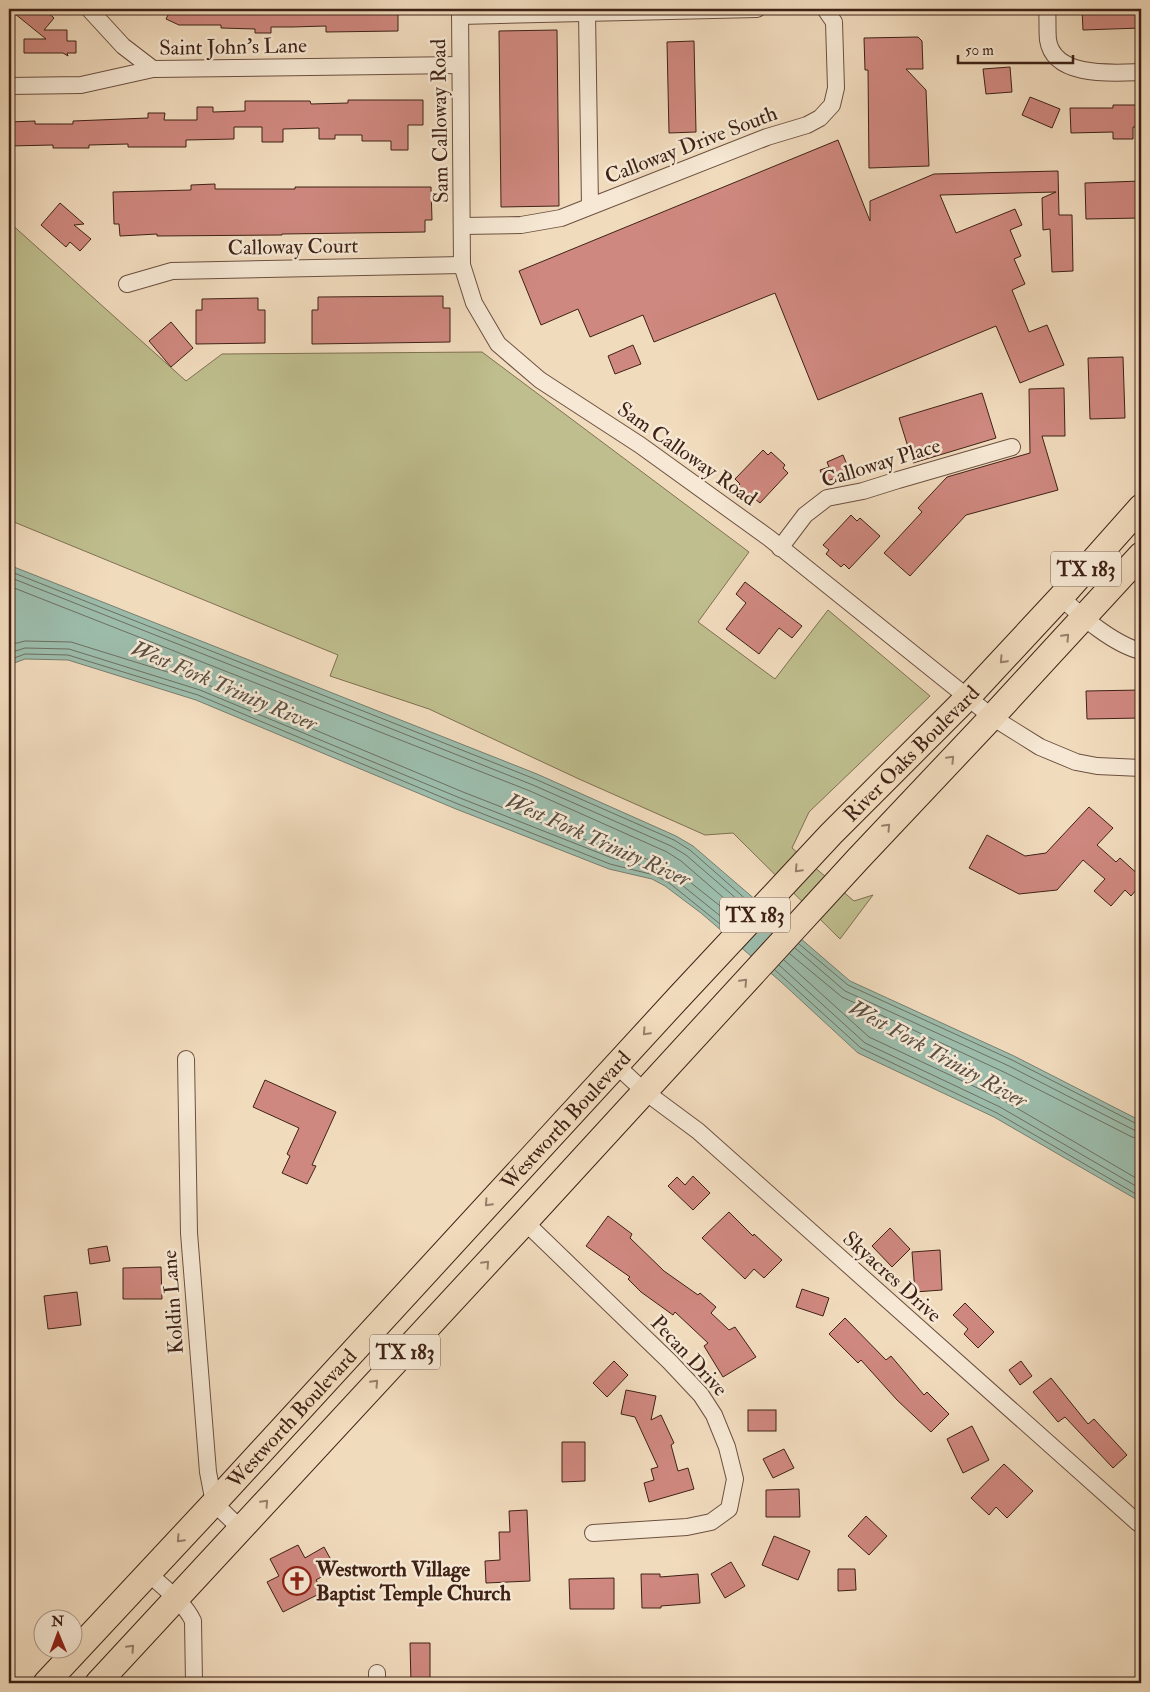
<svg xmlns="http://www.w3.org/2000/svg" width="1150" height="1692" viewBox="0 0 1150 1692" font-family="'IM FELL Double Pica',serif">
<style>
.green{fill:#bfbe8e;stroke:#7f7052}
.water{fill:#9cbcab;stroke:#777e6f}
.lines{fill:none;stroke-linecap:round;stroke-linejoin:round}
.shore{stroke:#6e6f60;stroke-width:1}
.building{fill:#cf887f;stroke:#3f2216}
.minor-casing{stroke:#6c5040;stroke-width:18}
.primary-casing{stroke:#3f2216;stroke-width:27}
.minor{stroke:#f6e8d4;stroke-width:16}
.primary{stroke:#f1dbbd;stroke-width:25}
.oneway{stroke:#987e6a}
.labels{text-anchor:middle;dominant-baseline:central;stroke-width:5;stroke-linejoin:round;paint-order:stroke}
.shield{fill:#f6e8d4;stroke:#765d4f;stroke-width:1}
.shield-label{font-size:20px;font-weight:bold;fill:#3f2216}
.street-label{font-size:21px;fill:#3f2216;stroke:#f6e8d4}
.poi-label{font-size:21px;font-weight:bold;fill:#3f2216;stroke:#f6e8d4;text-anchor:start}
.water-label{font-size:22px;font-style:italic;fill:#5b5043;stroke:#f6e8d4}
</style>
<rect width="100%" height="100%" fill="#f1dbbd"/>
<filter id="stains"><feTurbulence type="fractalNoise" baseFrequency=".004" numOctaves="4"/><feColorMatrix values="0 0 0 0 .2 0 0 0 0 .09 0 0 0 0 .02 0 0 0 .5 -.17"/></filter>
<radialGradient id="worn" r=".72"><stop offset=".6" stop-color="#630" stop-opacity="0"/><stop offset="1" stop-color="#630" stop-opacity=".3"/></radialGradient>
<polygon class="green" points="9,222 186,381 222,354 482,352 749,552 698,622 775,679 828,610 930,696 809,812 792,848 854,901 873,895 840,939 733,833 705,835 579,779 429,709 330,676 338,655 9,520"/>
<polygon class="water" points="9,565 537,774 676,836 693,846 850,981 1014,1056 1141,1121 1141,1202 994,1117 858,1053 780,981 701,913 665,886 652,879 609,869 456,809 196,700 68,660 25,659 9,665"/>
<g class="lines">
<g class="shore">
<polyline points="9,571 535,779 674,840 690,850 749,902"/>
<polyline points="9,577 533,785 671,846 686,855 745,906"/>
<polyline points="9,586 530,791 667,852 681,861 740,912"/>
<polyline points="9,645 25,641 71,642 203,683 463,792 614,851 659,862 676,871 734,917"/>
<polyline points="9,653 25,648 69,649 200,690 460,798 612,858 656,869 672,877 729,923"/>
<polyline points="9,660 25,654 68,655 198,695 458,804 610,864 654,875 668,882 725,928"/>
<polyline points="799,944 848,985 1012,1060 1137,1124 1141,1125"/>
<polyline points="795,948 845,991 1009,1066 1134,1130 1141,1131"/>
<polyline points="790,954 842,997 1006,1073 1132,1137 1141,1139"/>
<polyline points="784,960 869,1037 1003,1100 1141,1181"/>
<polyline points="779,965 865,1043 1000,1107 1141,1189"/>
<polyline points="775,970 861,1048 997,1113 1141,1197"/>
</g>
</g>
<g class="building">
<polygon points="9,9 44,9 54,18 44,30 67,30 67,41 76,41 76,53 67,53 68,56 63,53 24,53 24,39 46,39"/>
<polygon points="171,9 398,9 398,31 326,32 326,26 292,27 271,27 271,33 255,33 255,29 221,28 221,25 179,25 166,19"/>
<polygon points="1082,9 1141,9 1141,28 1083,30"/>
<polygon points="557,30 559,206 501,207 499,31"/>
<polygon points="918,37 922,41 923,69 906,69 926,90 929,166 869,168 868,70 865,70 864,38"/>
<polygon points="694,41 696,132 669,133 667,42"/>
<polygon points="1010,67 1012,92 986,94 983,69"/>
<polygon points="1030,97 1060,109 1052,128 1022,115"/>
<polygon points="348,100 423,100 423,125 408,125 408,150 391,150 391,141 362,141 362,135 335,135 335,139 319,139 319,128 283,129 283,142 262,142 262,127 234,127 234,139 186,140 186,147 128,147 128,144 89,145 89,148 53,148 53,145 9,146 9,122 35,121 35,124 73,124 73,121 148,118 148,113 165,113 164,120 197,120 197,107 213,107 213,112 245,111 245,101 310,101 311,104 348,103"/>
<polygon points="1113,105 1141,105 1141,127 1133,127 1133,139 1113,139 1113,132 1071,133 1070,108 1113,108"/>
<polygon points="838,140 870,221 870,201 934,174 1058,171 1059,215 1072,215 1073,271 1052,272 1050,229 1043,230 1042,198 1056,192 940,195 956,233 1015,209 1022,225 1010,230 1021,256 1014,259 1025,284 1012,290 1029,332 1047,325 1064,365 1020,383 996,326 818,400 775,293 654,342 643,315 590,337 578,309 541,325 519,271"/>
<polygon points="1141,181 1141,218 1086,219 1085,183"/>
<polygon points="215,184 215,189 295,189 295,187 431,187 432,220 425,220 425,232 282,234 282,235 157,236 157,234 120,236 119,224 114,224 113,192 191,190 191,185"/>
<polygon points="60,203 84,224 74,225 91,239 80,251 70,242 66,247 41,225"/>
<polygon points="443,296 443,308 450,308 450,342 312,344 312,310 318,310 318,297"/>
<polygon points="258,298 258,310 265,310 265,343 196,344 196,310 202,310 202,299"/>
<polygon points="171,322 193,348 171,367 149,341"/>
<polygon points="633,345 641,364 615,374 608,356"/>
<polygon points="1123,357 1125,418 1090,419 1088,358"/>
<polygon points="1064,388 1065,436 1042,436 1058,490 966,515 910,576 884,553 922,512 918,508 947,477 1030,453 1029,389"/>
<polygon points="982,393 996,438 913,463 899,418"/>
<polygon points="763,450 768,455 771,452 785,465 783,468 788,473 760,503 755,499 753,501 737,487 740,484 735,479"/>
<polygon points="843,455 850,472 825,482 820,470 829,467 827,462"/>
<polygon points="851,515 857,521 860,518 880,536 849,569 844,564 841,567 826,554 829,550 823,545"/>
<polygon points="745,582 802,626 792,638 779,628 759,654 726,629 746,603 736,594"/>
<polygon points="1141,690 1141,718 1087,719 1086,691"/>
<polygon points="1089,807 1113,828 1097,845 1116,862 1120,858 1141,877 1141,884 1131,896 1125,890 1111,906 1094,891 1105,879 1083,860 1057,890 1019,894 969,868 987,835 1025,856 1046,853"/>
<polygon points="265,1080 336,1112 312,1165 316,1166 307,1184 282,1173 290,1156 287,1154 299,1128 253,1107"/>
<polygon points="693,1176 710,1193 693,1210 668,1186 677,1177 685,1185"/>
<polygon points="729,1212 753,1236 754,1234 782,1260 764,1278 754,1269 745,1279 702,1238"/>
<polygon points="608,1216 632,1234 630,1238 664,1271 698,1295 700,1293 716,1307 711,1313 729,1330 735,1327 756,1357 723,1377 704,1346 708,1343 675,1312 673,1315 641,1292 628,1279 630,1277 586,1246"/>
<polygon points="890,1228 910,1249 892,1267 872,1246"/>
<polygon points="107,1246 110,1261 90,1264 88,1249"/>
<polygon points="940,1250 942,1290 915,1292 912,1252"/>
<polygon points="161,1267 162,1299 123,1299 123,1268"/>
<polygon points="802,1289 829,1298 823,1316 796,1307"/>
<polygon points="77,1292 81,1325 48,1329 44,1296"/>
<polygon points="965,1303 994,1332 978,1348 964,1334 968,1329 953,1315"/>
<polygon points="845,1318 886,1360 891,1356 924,1395 927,1392 949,1414 931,1432 897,1400 861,1360 858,1363 829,1334"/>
<polygon points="614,1361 628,1375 607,1397 593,1383"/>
<polygon points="1021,1361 1032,1376 1020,1385 1009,1370"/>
<polygon points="1051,1378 1088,1424 1094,1419 1127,1455 1113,1468 1065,1417 1058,1422 1033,1392"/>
<polygon points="626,1390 656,1396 651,1420 661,1415 674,1443 671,1445 678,1471 688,1468 694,1489 649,1502 644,1483 654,1480 651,1469 658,1467 635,1417 621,1414"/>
<rect x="748" y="1410" width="28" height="21"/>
<polygon points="972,1426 989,1460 963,1473 947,1439"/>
<polygon points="562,1442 585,1442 585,1481 562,1482"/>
<polygon points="784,1449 794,1468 773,1478 763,1459"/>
<polygon points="1004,1464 1033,1491 1007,1518 996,1507 989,1515 971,1498"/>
<polygon points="799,1489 800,1517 766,1517 766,1490"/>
<polygon points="527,1510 530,1581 486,1583 485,1561 500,1560 499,1532 510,1532 509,1511"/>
<polygon points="866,1516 887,1536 869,1555 848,1536"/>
<polygon points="774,1536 810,1551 798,1580 762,1565"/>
<polygon points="298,1545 305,1558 324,1547 336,1569 316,1580 323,1592 283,1612 267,1582 279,1576 270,1559"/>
<polygon points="731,1562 745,1586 725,1598 711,1574"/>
<polygon points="838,1569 855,1569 856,1590 838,1591"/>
<polygon points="641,1574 660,1574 660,1577 698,1574 700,1603 661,1606 661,1608 642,1608"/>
<polygon points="614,1578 614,1609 570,1609 569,1579"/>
<polygon points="410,1643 430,1643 430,1683 411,1683"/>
</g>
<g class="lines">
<defs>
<g id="minor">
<polyline points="89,9 123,46 153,69"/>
<polyline points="460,9 462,265 474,303 498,344 540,380 640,445 769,538 992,717 1040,747 1076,762 1097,766 1141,768"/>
<path d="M1047,9c1,10 0,21 1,31 6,38 64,33 93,32"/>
<polyline points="587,13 590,206"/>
<polyline points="460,16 757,9"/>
<polyline points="9,86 81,85 153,69 460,65"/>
<polyline points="462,226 521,225 561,218 767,137 807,125 820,118 832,105 836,88 834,22 825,9"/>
<polyline points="127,284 172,271 462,265"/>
<polyline points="780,548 805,515 827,498 863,491 898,480 1012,447"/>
<path d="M1061,597c19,19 54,48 80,54"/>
<polyline points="186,1059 189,1233 208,1472 214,1503 241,1529"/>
<polyline points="616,1065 644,1091 698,1131 1138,1523"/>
<polyline points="525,1222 670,1362 701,1395 714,1415 727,1447 735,1479 729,1509 711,1522 687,1527 593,1533"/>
<path d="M148,1573c16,15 36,29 45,48l1,62"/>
<polyline points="377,1673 377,1683"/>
</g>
<g id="primary">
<path id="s1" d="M46,1683l168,-180 465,-506 152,-163 137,-137 93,-100 80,-90"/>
<polyline points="98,1683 525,1222 858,859 992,717 1141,555"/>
</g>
</defs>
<use href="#minor" class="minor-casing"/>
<use href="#primary" class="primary-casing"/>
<use href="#minor" class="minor"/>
<use href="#primary" class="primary"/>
</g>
<defs><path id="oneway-chevron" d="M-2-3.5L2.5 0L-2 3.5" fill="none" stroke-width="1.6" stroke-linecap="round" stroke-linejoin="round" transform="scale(1.25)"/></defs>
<g class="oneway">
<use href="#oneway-chevron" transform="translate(1066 637) rotate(-47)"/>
<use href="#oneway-chevron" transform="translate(1003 660) rotate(133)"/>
<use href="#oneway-chevron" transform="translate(951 759) rotate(-46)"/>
<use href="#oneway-chevron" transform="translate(887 827) rotate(-47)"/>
<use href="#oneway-chevron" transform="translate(798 869) rotate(133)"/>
<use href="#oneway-chevron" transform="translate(744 982) rotate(-47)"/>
<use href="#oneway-chevron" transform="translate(646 1032) rotate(133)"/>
<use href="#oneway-chevron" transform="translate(488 1203) rotate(133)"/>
<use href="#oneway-chevron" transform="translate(486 1264) rotate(-47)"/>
<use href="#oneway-chevron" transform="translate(375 1383) rotate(-47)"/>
<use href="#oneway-chevron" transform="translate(265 1503) rotate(-47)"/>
<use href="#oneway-chevron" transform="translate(180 1539) rotate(133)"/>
<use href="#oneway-chevron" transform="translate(131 1648) rotate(-47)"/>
</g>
<defs>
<symbol id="church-ring" viewBox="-11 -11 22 22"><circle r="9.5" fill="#f6e8d4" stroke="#8f2418" stroke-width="1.5"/><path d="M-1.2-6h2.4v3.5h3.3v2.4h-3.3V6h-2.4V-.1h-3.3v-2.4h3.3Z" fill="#8f2418"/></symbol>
</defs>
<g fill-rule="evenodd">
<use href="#church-ring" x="281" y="1565" width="32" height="32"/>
</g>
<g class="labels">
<g class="shield">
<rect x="1051" y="551.5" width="70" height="35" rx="4"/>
<rect x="720" y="897.5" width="70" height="35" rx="4"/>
<rect x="370" y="1334.5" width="70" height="35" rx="4"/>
</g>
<g class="shield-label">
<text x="1086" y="569">TX 183</text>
<text x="755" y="915">TX 183</text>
<text x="405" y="1352">TX 183</text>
</g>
<g class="street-label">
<text transform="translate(233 47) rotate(-1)">Saint John's Lane</text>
<text transform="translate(440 121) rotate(-91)">Sam Calloway Road</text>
<text transform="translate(691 145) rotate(-21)">Calloway Drive South</text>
<text transform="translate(293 247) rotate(-1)">Calloway Court</text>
<text transform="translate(687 454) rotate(35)">Sam Calloway Road</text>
<text transform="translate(881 463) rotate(-17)">Calloway Place</text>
<text stroke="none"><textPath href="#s1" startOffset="1270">River Oaks Boulevard</textPath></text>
<text stroke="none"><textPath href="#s1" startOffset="766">Westworth Boulevard</textPath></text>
<text transform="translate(892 1277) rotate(42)">Skyacres Drive</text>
<text transform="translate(173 1302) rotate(-94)">Koldin Lane</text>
<text transform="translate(689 1356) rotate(47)">Pecan Drive</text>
<text stroke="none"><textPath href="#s1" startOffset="361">Westworth Boulevard</textPath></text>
</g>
<g class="poi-label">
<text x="316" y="1569">Westworth Village<tspan x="316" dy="24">Baptist Temple Church</tspan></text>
</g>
<g class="water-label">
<text transform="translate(224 686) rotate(23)">West Fork Trinity River</text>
<text transform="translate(598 840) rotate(24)">West Fork Trinity River</text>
<text transform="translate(938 1054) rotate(29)">West Fork Trinity River</text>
</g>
</g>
<rect width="1150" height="1692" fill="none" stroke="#f1dbbd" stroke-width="30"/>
<rect x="10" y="10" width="1130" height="1672" fill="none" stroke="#3f2216" stroke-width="2.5"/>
<rect x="15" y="15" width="1120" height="1662" fill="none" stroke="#3f2216"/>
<g transform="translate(58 1634) rotate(359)"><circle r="24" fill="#f6e8d4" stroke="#ad9988"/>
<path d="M0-4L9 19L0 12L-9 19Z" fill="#8f2418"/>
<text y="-8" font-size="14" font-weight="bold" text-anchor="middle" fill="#3f2216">N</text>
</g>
<path d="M958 55v8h115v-8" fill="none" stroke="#3f2216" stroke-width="2.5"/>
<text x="965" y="55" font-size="15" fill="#3f2216" stroke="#f6e8d4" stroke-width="4" paint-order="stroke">50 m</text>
<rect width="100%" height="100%" filter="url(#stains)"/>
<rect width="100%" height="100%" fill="url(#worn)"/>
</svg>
